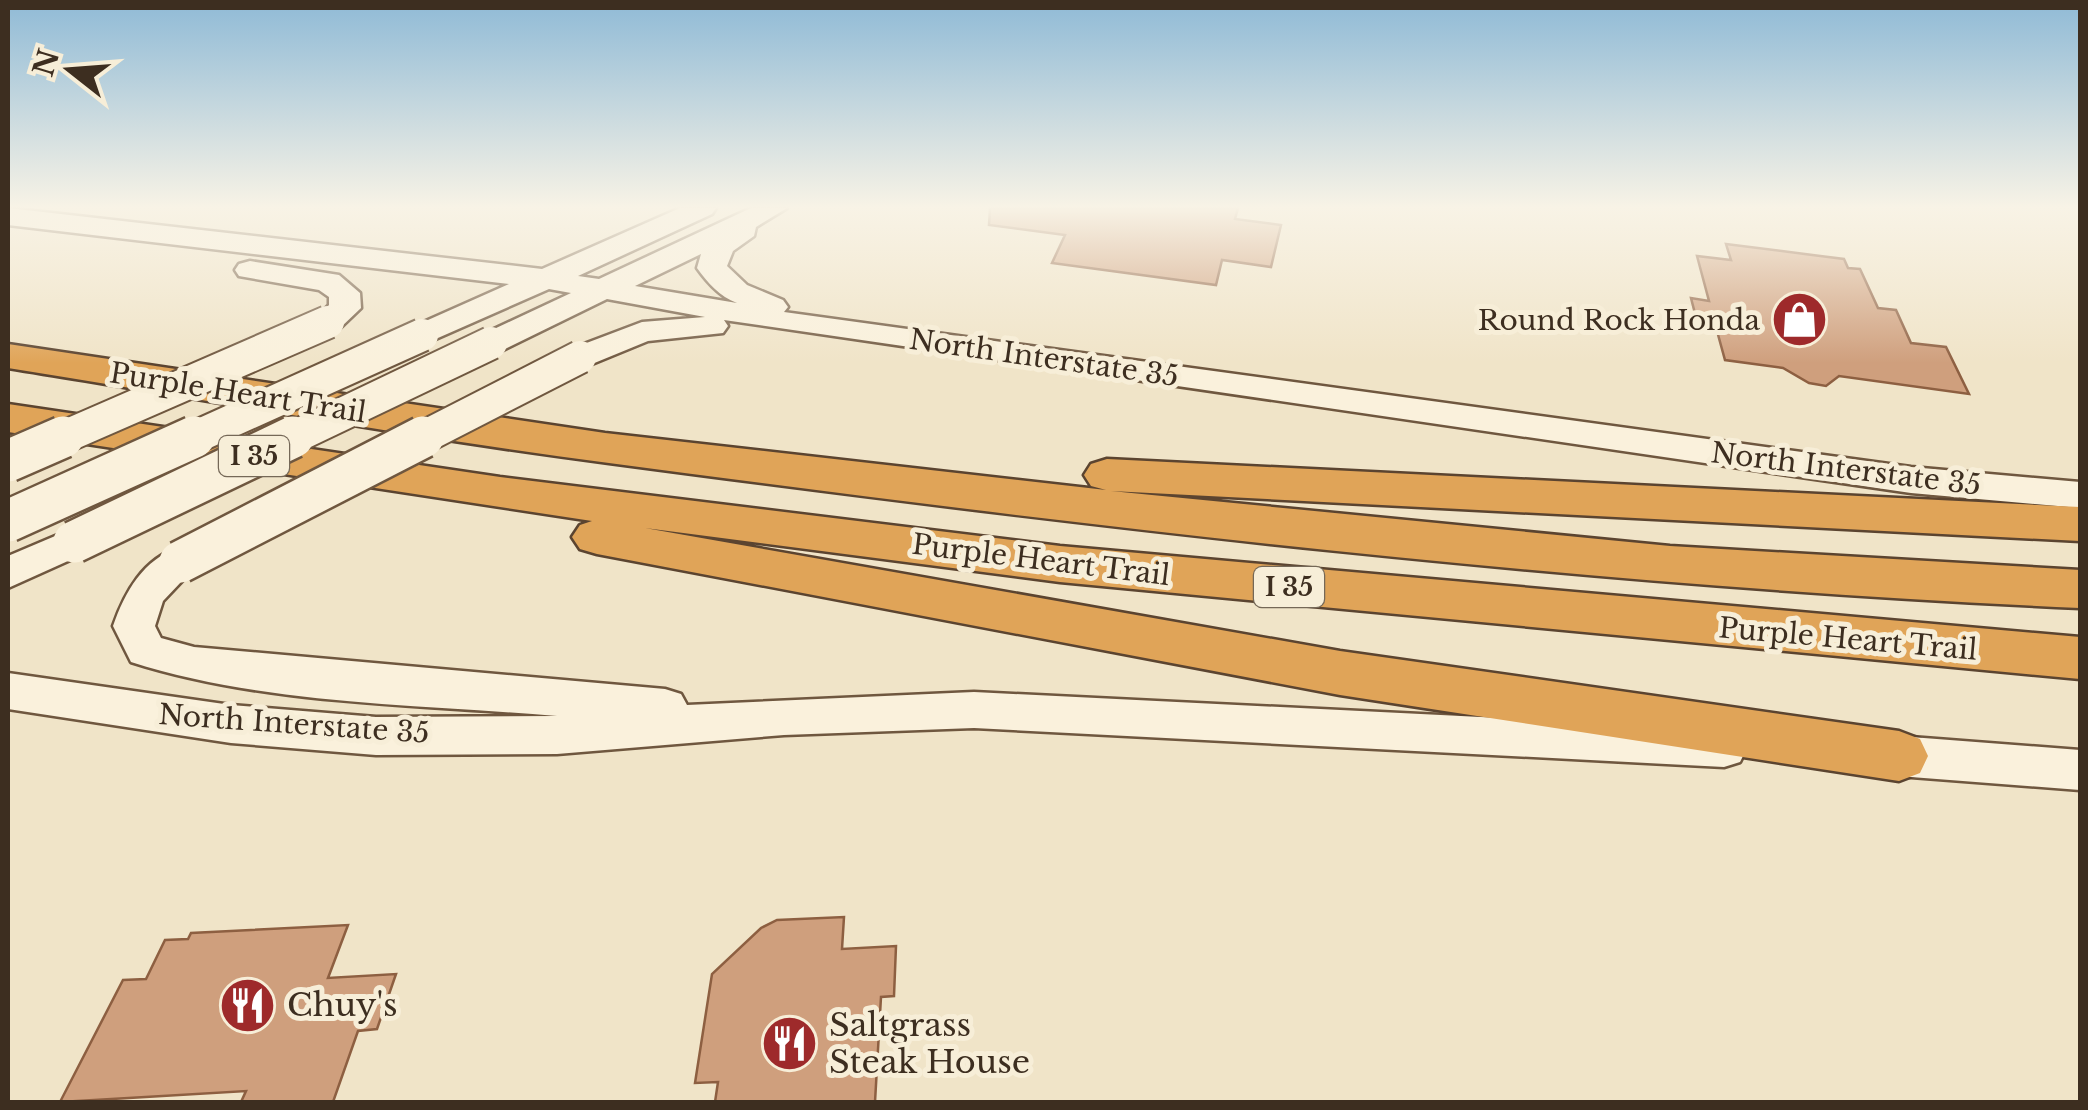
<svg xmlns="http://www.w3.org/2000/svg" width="2088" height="1110" viewBox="0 0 2088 1110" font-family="'Libre Baskerville',serif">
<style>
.building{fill:#cf9f7d;stroke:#8d5f41;stroke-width:2.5}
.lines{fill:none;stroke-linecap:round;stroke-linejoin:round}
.secondary-casing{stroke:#6f573f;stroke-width:5}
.highway-casing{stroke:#5b4430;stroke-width:5}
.secondary{fill:#faf1dc;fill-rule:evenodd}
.highway{fill:#e0a458;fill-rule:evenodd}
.secondary-bridge-far1-casing{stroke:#6f573f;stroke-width:36;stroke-linecap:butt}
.secondary-bridge-casing{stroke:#6f573f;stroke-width:46;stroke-linecap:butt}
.secondary-bridge-far1{stroke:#faf1dc;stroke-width:32}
.secondary-bridge{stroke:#faf1dc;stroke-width:41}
.labels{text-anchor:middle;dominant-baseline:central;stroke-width:10;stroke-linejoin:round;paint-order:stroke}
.shield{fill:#f7eed8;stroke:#756857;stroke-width:2.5}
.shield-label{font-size:25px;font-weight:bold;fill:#3d2e20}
.poi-label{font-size:28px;fill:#3d2e20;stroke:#f7eed8;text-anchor:end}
.street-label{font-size:28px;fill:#3d2e20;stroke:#f7eed8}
.near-poi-label{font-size:32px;fill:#3d2e20;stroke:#f7eed8;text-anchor:start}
</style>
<rect width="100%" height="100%" fill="#f0e4c8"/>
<g class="building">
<polygon points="990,208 1238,208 1235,219 1281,225 1271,267 1222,260 1216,285 1052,263 1065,235 989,225"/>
<polygon points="1726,244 1844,259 1848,268 1860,269 1878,308 1896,310 1911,343 1946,347 1969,394 1839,376 1826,386 1809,383 1783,368 1725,360 1717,331 1699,329 1691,298 1709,301 1697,256 1731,260"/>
<polygon points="844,917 842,949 896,946 894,996 881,997 875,1102 715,1102 718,1082 695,1083 712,974 761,928 777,920"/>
<polygon points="348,925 328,978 396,974 377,1029 358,1031 333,1102 241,1102 246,1091 60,1102 123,980 146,979 165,940 188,939 191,933"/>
</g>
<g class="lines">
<defs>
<g id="secondary">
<path d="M680,208h36l-4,6 -134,62 21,3 152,-71h36l-31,19 -2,9 -21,15 -6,15 20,19 36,15 5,7 -4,5 1127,155 169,15v26l-169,-15 -1187,-173 4,6 -5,7 -75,8 -56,23h-24l-5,-7 5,-7 74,-28 63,-5 -98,-18 -104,51h-24l-4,-7 4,-7 92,-43 -22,-4 -127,56 -12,-3 -4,-7 4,-7 99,-44 -501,-59v-17l534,61zM701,254l-4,14c10,14 23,29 40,35l-102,-17z"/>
<polygon points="250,261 339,275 360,293 361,308 339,329 317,329 312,322 329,305 329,297 319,290 239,276 235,270 239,264"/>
<polygon points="74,528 88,532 94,542 88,552 8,588 8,556"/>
<path d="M180,547l14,5 6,10 -37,39 -8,25 6,12 33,9 471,42 16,5 6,11 287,-13 750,37 16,5 7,14 -7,14 -16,5 -750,-39 -190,7 -227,19 -181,1 -145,-12 -223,-34v-36l223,32 145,12 181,-1c-141,-12 -291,-11 -426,-54l-18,-36c12,-34 30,-67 67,-79z"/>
<polygon points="1872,734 2080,750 2080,790 1872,774 1855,768 1849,754 1855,740"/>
</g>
<g id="highway">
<path d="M8,344l597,89 501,57 -15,-4 -7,-11 7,-11 16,-5 973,48v34l-969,-50 559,55 410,24v38c-492,-22 -983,-80 -1471,-145 -201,-26 -401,-63 -601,-95z"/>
<polygon points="8,404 500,477 1060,546 2080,637 2080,679 1060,582 645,528 1340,651 1899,731 1920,739 1928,756 1920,773 1899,781 1340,695 597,554 580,549 572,537 580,525 592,521 8,432"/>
</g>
</defs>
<use href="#secondary" class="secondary-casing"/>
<use href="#highway" class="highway-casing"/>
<use href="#secondary" class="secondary"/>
<use href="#highway" class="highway"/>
<defs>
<g id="secondary-bridge-far1">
<polyline points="57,440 328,322"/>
<polyline points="189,440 422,335"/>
<polyline points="288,440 491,343"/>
<polyline points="418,440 580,357"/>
</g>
<g id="secondary-bridge">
<polyline points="8,461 63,437"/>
<polyline points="8,521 194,437"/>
<polyline points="74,542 293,437"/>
<polyline points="180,562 423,437"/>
</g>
</defs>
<use href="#secondary-bridge-far1" class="secondary-bridge-far1-casing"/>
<use href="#secondary-bridge" class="secondary-bridge-casing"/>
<use href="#secondary-bridge-far1" class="secondary-bridge-far1"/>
<use href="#secondary-bridge" class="secondary-bridge"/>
</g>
<linearGradient id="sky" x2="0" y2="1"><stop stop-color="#8fbad6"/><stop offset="0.57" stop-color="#f8f3e6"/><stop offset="1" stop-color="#f8f3e6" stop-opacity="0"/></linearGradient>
<rect width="2088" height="363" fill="url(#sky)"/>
<defs>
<symbol id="shop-disc" viewBox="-11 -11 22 22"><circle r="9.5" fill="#9e2a2b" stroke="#f7eed8"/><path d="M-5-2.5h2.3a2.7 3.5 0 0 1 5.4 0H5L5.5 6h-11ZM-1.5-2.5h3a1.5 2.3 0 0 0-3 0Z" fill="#fff"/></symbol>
<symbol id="restaurant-disc" viewBox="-11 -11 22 22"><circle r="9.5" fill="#9e2a2b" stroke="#f7eed8"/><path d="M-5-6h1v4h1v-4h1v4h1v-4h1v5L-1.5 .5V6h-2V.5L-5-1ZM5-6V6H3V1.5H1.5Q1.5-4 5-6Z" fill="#fff"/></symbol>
</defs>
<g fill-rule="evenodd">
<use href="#shop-disc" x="1768" y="288" width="63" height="63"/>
<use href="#restaurant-disc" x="216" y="974" width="63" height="63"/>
<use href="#restaurant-disc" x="758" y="1012" width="63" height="63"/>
</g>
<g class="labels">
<g class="shield">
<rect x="219" y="436" width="70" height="40" rx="8"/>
<rect x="1254" y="567" width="70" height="40" rx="8"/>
</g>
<g class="shield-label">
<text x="254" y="456">I 35</text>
<text x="1289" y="587">I 35</text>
</g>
<g class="poi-label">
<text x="1760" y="320">Round Rock Honda</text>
</g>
<g class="street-label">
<text transform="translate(1044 358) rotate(8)">North Interstate 35</text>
<text transform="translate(238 393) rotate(9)">Purple Heart Trail</text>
<text transform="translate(1846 469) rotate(7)">North Interstate 35</text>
<text transform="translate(1041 560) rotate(7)">Purple Heart Trail</text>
<text transform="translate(1848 639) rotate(5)">Purple Heart Trail</text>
<text transform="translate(294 724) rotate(4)">North Interstate 35</text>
</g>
<g class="near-poi-label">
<text x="287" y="1005">Chuy's</text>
<text x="829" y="1025">Saltgrass<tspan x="829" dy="37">Steak House</tspan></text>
</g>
</g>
<rect width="2088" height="1110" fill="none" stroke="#3d2e20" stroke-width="20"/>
<g transform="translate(70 70) rotate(287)" stroke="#f7eed8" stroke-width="8" paint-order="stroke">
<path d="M0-8L18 38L0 25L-18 38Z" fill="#3d2e20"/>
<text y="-15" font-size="28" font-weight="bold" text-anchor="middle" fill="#3d2e20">N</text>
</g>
</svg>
